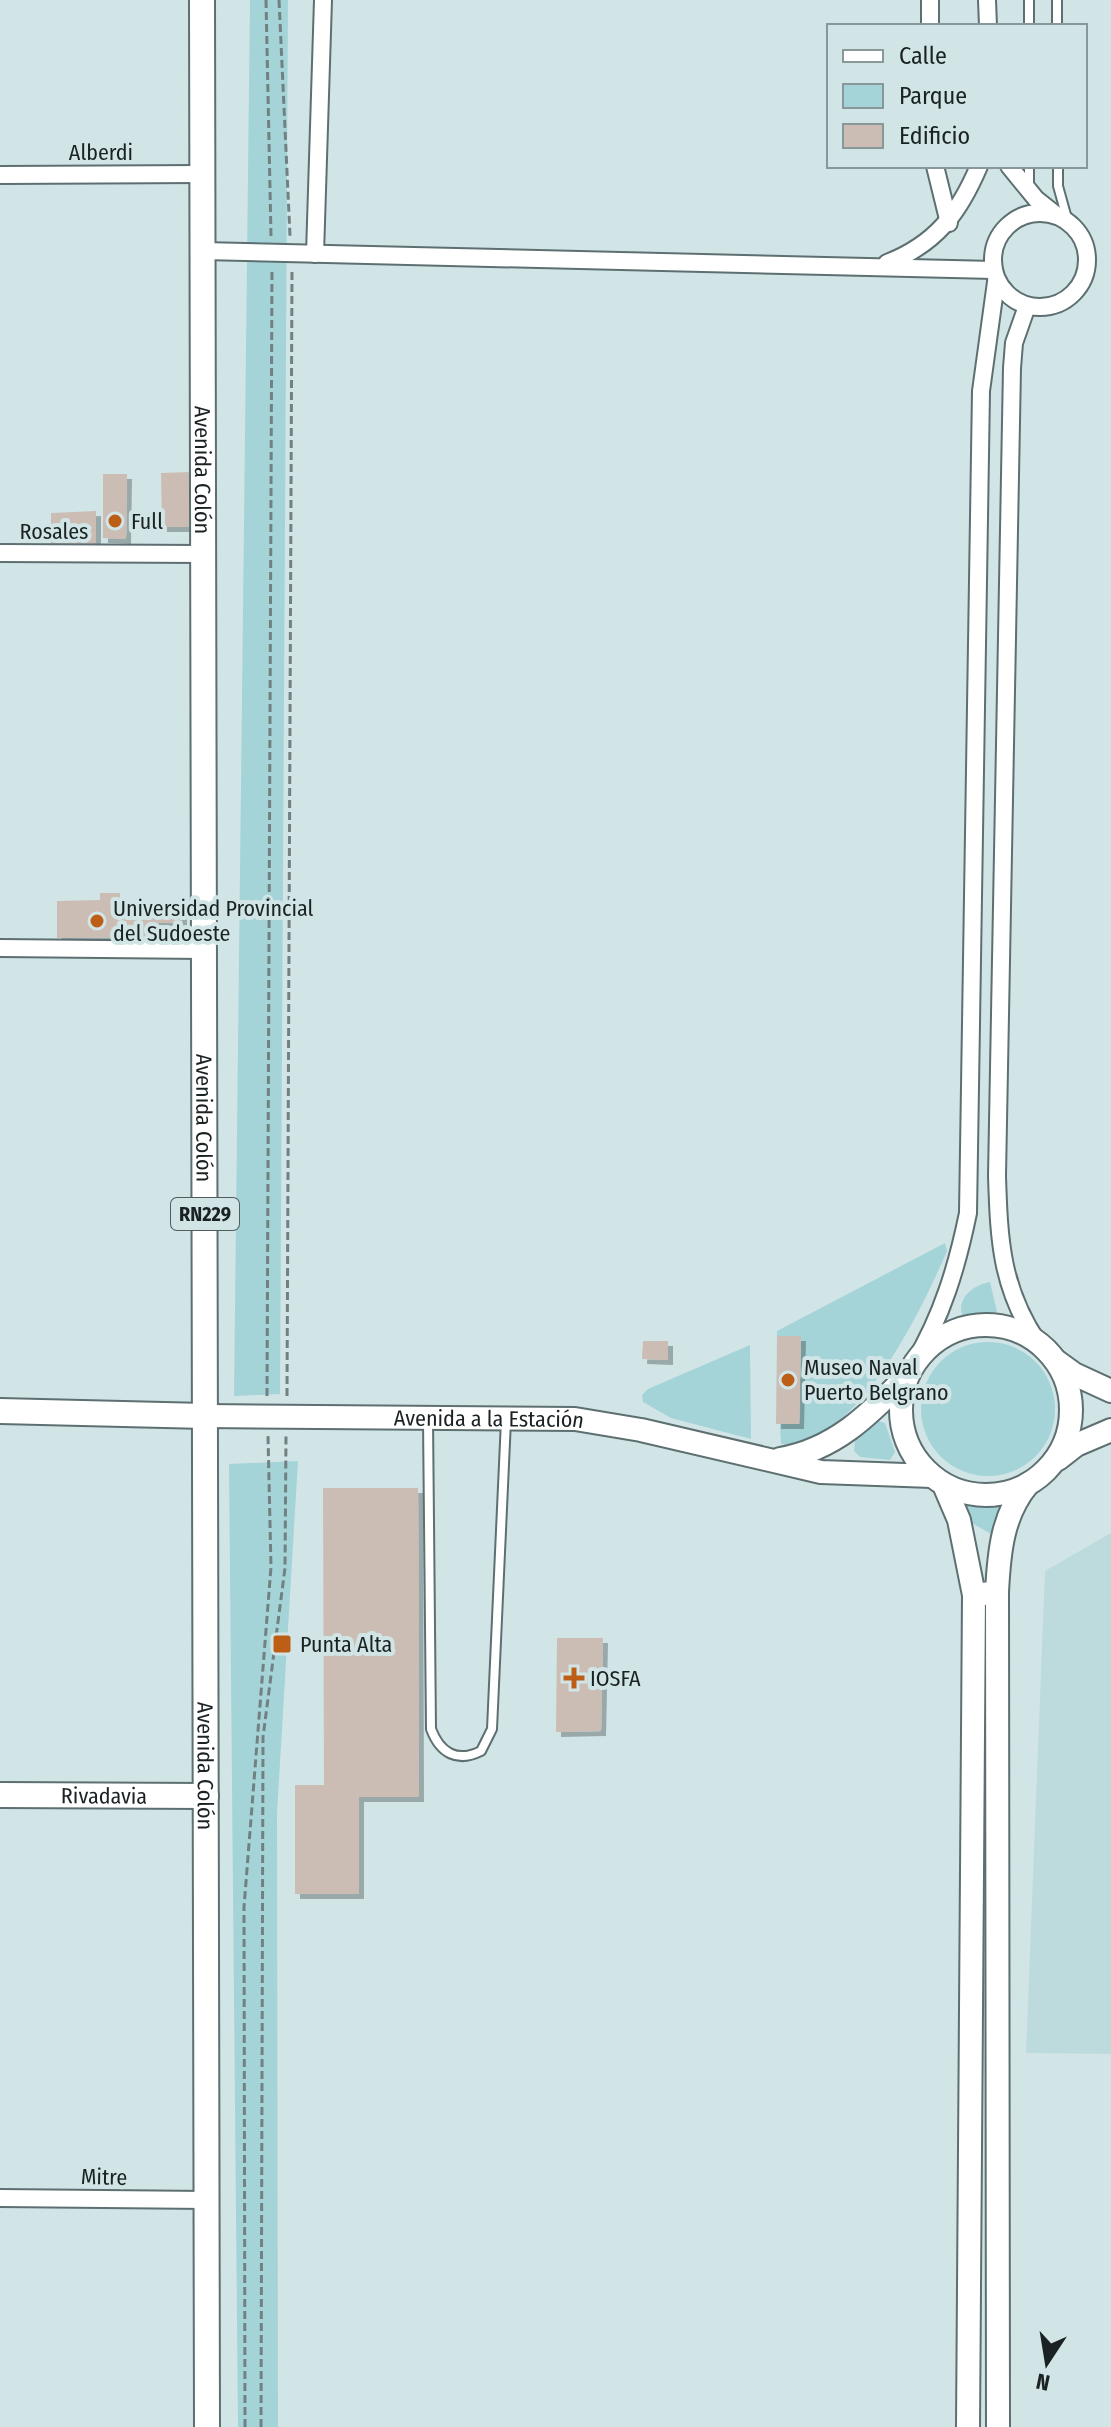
<svg xmlns="http://www.w3.org/2000/svg" width="1111" height="2427" viewBox="0 0 1111 2427" font-family="'Fira Sans Condensed',sans-serif">
<style>
.built{fill:#bddadd}
.green{fill:#a4d4d8}
.building{fill:#ccbdb4;filter:url(#shadow)}
.lines{fill:none;stroke-linecap:round;stroke-linejoin:round}
.lane-casing{stroke:#5d6f70;stroke-width:12}
.street-casing{stroke:#5d6f70;stroke-width:20}
.secondary-casing{stroke:#5d6f70;stroke-width:26}
.primary-casing{stroke:#5d6f70;stroke-width:28}
.path{stroke:#738082;stroke-width:3;stroke-dasharray:8 4;stroke-linecap:butt}
.lane{stroke:#fff;stroke-width:8}
.street{stroke:#fff;stroke-width:16}
.secondary{stroke:#fff;stroke-width:22}
.primary{stroke:#fff;stroke-width:24}
.poi-dot{fill:#bd5e17;stroke:#d1e5e7;stroke-width:3}
.labels{text-anchor:middle;dominant-baseline:central;stroke-width:8;stroke-linejoin:round;paint-order:stroke}
.shield{fill:#d1e5e7;stroke:#515c5e;stroke-width:2}
.shield-label{font-size:20px;font-weight:bold;fill:#1a2223}
.street-label{font-size:22px;fill:#1a2223;stroke:#d1e5e7}
.poi-label{font-size:22px;fill:#1a2223;stroke:#d1e5e7;text-anchor:start}
</style>
<defs>
<filter id="shadow"><feDropShadow dx="5" dy="5" stdDeviation="0" flood-color="#0004"/></filter>
</defs>
<rect width="100%" height="100%" fill="#d1e5e7"/>
<polygon class="built" points="1111,1533 1111,2054 1026,2053 1045,1571"/>
<g class="green">
<polygon points="250,0 288,0 280,1394 234,1396"/>
<path d="M945,1243l2,8c-25,58 -91,198 -166,193l-1,-20h20l1,-87 -24,-1v-5z"/>
<path d="M990,1282l7,30 -35,3c-5,-18 12,-30 28,-33z"/>
<circle cx="988" cy="1409" r="67"/>
<polygon points="750,1345 751,1439 671,1418 643,1402 642,1395 648,1389"/>
<polygon points="878,1421 885,1423 895,1452 890,1460 860,1457 854,1451 855,1441"/>
<polygon points="298,1461 277,1813 278,2427 238,2427 229,1464"/>
<polygon points="970,1502 1001,1505 993,1535 970,1522 964,1510"/>
</g>
<g class="building">
<polygon points="191,472 190,527 162,527 161,473"/>
<polygon points="103,474 127,474 126,539 103,538"/>
<polygon points="96,511 96,543 51,544 51,513"/>
<polygon points="100,893 120,893 120,902 182,901 182,923 158,923 159,937 57,938 57,901 100,900"/>
<polygon points="777,1336 801,1336 799,1424 776,1424"/>
<polygon points="643,1341 668,1341 668,1360 642,1359"/>
<polygon points="323,1488 418,1488 419,1797 359,1797 359,1894 295,1894 295,1785 324,1785"/>
<polygon points="557,1638 603,1638 601,1731 556,1732"/>
</g>
<g class="lines">
<defs>
<g id="lane">
<polyline points="1057,0 1057,26"/>
<polyline points="1029,26 1029,0"/>
<polyline points="1058,166 1058,186 1068,222"/>
<polyline points="1029,185 1029,166"/>
<path d="M428,1419l3,310c9,24 26,34 50,22l11,-22 14,-309"/>
</g>
<g id="street">
<polyline points="987,0 988,26"/>
<polyline points="930,26 930,0"/>
<polyline points="935,166 949,223"/>
<polyline points="1009,166 1036,199 1055,214"/>
<polyline points="0,175 203,174"/>
<circle cx="1040" cy="260" r="47"/>
<polyline points="203,251 994,270"/>
<polyline points="315,254 323,0"/>
<path d="M887,263c49,-19 72,-50 92,-97"/>
<path d="M1027,306l-13,37 -2,25 -15,808c2,64 4,112 41,167"/>
<polyline points="0,553 203,554"/>
<polyline points="0,948 204,950"/>
<path d="M914,1363c28,-47 43,-96 54,-150l13,-822 15,-109"/>
<polyline points="0,2198 207,2200"/>
</g>
<g id="secondary">
<circle cx="986" cy="1410" r="85"/>
<polyline points="1056,1361 1074,1374 1111,1391"/>
<path id="s1" d="M205,1416l370,3 66,11 180,42 111,4"/>
<path d="M780,1459c54,-9 89,-44 126,-82"/>
<polyline points="1058,1459 1076,1445 1111,1430"/>
<polyline points="944,1485 959,1520 974,1595 968,2427"/>
<polyline points="997,1592 998,2427"/>
<path d="M983,1594l14,-2c2,-39 5,-77 31,-108"/>
</g>
<g id="primary">
<path id="s2" d="M202,0l5,2427"/>
<polyline points="0,1411 205,1416"/>
<path id="s3" d="M0,1795l206,1"/>
</g>
</defs>
<use href="#lane" class="lane-casing"/>
<use href="#street" class="street-casing"/>
<use href="#secondary" class="secondary-casing"/>
<use href="#primary" class="primary-casing"/>
<g class="path">
<polyline points="266,0 271,236"/>
<polyline points="279,0 290,236"/>
<polyline points="267,1396 272,268"/>
<polyline points="287,1396 292,272"/>
<polyline points="245,2427 244,1907 271,1567 268,1436"/>
<polyline points="261,2427 263,1737 285,1568 286,1435"/>
</g>
<use href="#lane" class="lane"/>
<use href="#street" class="street"/>
<use href="#secondary" class="secondary"/>
<use href="#primary" class="primary"/>
</g>
<g class="poi-dot">
<circle cx="115" cy="521" r="8"/>
<circle cx="97" cy="921" r="8"/>
<circle cx="788" cy="1380" r="8"/>
<rect x="272" y="1634" width="20" height="20" rx="4"/>
<path d="M570 1666h8v8h8v8h-8v8h-8v-8h-8v-8h8z"/>
</g>
<g class="labels">
<rect class="shield" x="171" y="1198" width="68" height="32" rx="6"/>
<g class="shield-label">
<text x="205" y="1214">RN229</text>
</g>
<g class="street-label">
<text x="101" y="152">Alberdi</text>
<text stroke="none"><textPath href="#s2" startOffset="470">Avenida Colón</textPath></text>
<text x="54" y="531">Rosales</text>
<text stroke="none"><textPath href="#s2" startOffset="1118">Avenida Colón</textPath></text>
<text stroke="none"><textPath href="#s1" startOffset="284">Avenida a la Estación</textPath></text>
<text stroke="none"><textPath href="#s2" startOffset="1766">Avenida Colón</textPath></text>
<text stroke="none"><textPath href="#s3" startOffset="104">Rivadavia</textPath></text>
<text transform="translate(104 2177) rotate(1)">Mitre</text>
</g>
<g class="poi-label">
<text x="131" y="521">Full</text>
<text x="113" y="908">Universidad Provincial<tspan x="113" dy="25">del Sudoeste</tspan></text>
<text x="804" y="1367">Museo Naval<tspan x="804" dy="25">Puerto Belgrano</tspan></text>
<text x="300" y="1644">Punta Alta</text>
<text x="590" y="1678">IOSFA</text>
</g>
</g>
<rect x="827" y="24" width="260" height="144" fill="#d1e5e7" stroke="#889799" stroke-width="2"/>
<rect x="843" y="50" width="40" height="12" fill="#ffffff" stroke="#889799" stroke-width="2"/>
<text x="899" y="64" font-size="24" fill="#1a2223">Calle</text>
<rect x="843" y="84" width="40" height="24" fill="#a4d4d8" stroke="#889799" stroke-width="2"/>
<text x="899" y="104" font-size="24" fill="#1a2223">Parque</text>
<rect x="843" y="124" width="40" height="24" fill="#ccbdb4" stroke="#889799" stroke-width="2"/>
<text x="899" y="144" font-size="24" fill="#1a2223">Edificio</text>
<g transform="translate(1047 2363) rotate(192)" stroke="#d1e5e7" stroke-width="6" paint-order="stroke">
<path d="M0-6L14 30L0 20L-14 30Z" fill="#1a2223"/>
<text y="-12" font-size="22" font-weight="bold" text-anchor="middle" fill="#1a2223">N</text>
</g>
</svg>
